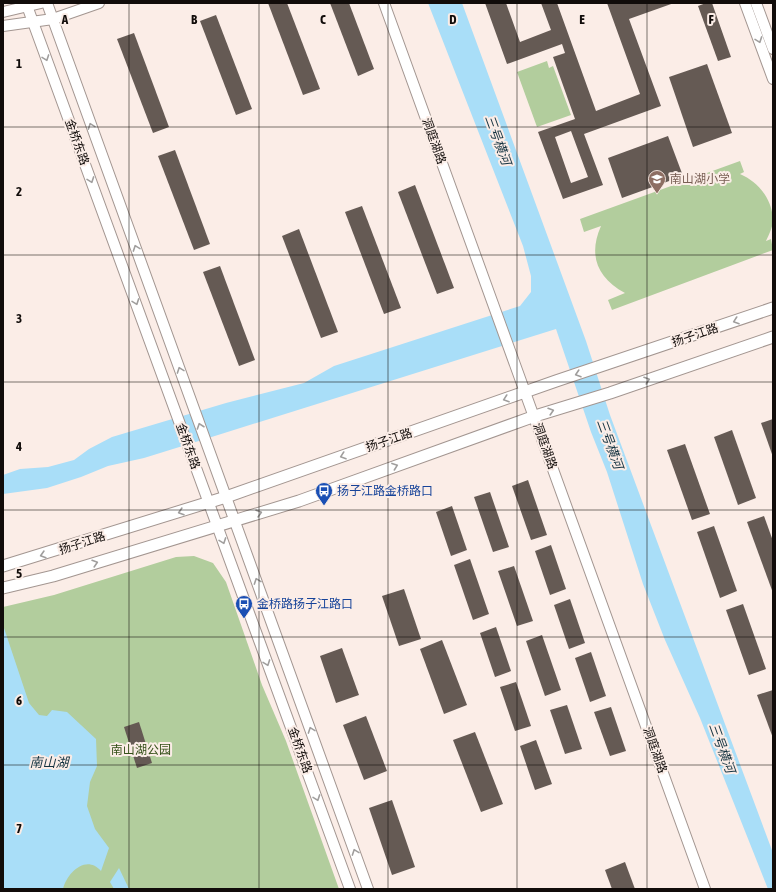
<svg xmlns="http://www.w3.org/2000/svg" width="776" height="892" viewBox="0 0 776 892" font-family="'Asap Condensed','Noto Sans SC',sans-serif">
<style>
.green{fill:#b2cd9d}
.water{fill:#a9def8}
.building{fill:#655a54;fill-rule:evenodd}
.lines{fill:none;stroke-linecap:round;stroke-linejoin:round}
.tertiary-casing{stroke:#a39691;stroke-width:12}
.secondary-casing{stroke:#a39691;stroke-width:13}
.tertiary{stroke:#fff;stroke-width:10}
.secondary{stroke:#fff;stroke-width:11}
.oneway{stroke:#a09e9d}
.grid{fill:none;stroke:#110c0a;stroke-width:1;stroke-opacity:0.55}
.labels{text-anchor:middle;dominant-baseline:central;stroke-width:4;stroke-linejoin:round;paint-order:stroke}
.street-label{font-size:12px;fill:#110c0a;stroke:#fbede7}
.education-label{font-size:12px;fill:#785e54;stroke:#fbede7;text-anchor:start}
.transit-label{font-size:12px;fill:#164399;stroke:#fbede7;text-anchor:start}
.park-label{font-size:12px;fill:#334f17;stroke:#fbede7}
.water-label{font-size:13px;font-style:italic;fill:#143341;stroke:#fbede7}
.grid-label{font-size:13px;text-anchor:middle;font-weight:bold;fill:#110c0a;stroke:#fbede7;stroke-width:4;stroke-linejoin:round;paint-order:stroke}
</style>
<rect width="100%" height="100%" fill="#fbede7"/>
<g class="green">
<polygon points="547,61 549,68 553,66 571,115 537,127 517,72"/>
<path d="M740,161l4,11 -4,2c18,8 32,24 33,46 0,6 -4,15 -7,21l5,-2 2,11 -161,60 -4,-10 17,-7c-28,-15 -37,-38 -24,-67l-17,6 -4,-13z"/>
<polygon points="194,556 213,563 226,582 262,685 286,741 339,889 3,889 3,607 54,595 176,557"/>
</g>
<g class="water">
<polygon points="428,3 462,3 586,341 610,415 773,853 773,889 768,889 700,718 665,640 643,584 607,472 591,432 556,329 218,435 144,458 108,466 81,477 47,488 3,494 3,475 20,469 48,467 74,460 89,449 112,437 226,403 304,383 334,366 520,306 531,292 531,276 523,246"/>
<path d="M3,625l26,78 10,12 8,1 5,-6 15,2 29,27 1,27 -7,16 -3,24 8,23 14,19 -8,23c-15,-17 -34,2 -38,18h-60z"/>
<polygon points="119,868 129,889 114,889 110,882"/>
</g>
<g class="building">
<polygon points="268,3 287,3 320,89 303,95"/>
<polygon points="330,3 349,3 374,69 358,76"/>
<path d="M485,3h21l14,39 31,-12 -10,-27h16l39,108 44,-17 -33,-91h67l-45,16 32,87 -77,28 19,51 -40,14 -25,-67 37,-13 -22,-62 12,-4 -3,-9 -55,20zM571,131l17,46 -17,6 -16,-46z"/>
<polygon points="706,3 712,3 731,57 718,61 698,6"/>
<polygon points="216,15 252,109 236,115 200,21"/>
<polygon points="134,33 169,127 153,133 117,39"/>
<polygon points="707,64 732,133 693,147 669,77"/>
<polygon points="668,136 683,176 622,198 608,158"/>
<polygon points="175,150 210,244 194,250 158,156"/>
<polygon points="415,185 454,288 437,294 398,192"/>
<polygon points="362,206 401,308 384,314 345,212"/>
<polygon points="299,229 338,332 321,338 282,236"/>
<polygon points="220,266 255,360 239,366 203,272"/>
<polygon points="773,419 773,457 761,423"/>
<polygon points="732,430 756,498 738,505 714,437"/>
<polygon points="685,444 710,514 692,520 667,450"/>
<polygon points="528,480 547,535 531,540 512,486"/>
<polygon points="490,492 509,547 493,552 474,497"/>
<polygon points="452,506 467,550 451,556 436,512"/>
<polygon points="764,516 773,541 773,593 747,522"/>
<polygon points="714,526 737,591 720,598 697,532"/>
<polygon points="551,545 566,589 550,595 535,551"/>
<polygon points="470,559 489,614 473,620 454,565"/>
<polygon points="514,566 533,621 517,626 498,571"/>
<polygon points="404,589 421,639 399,646 382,596"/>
<polygon points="570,599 585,643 569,649 554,605"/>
<polygon points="743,604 766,669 749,675 726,610"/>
<polygon points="496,627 511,671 495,677 480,633"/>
<polygon points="542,635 561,690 545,696 526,641"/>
<polygon points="442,640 467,705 444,714 420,649"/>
<polygon points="342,648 359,695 336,703 320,656"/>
<polygon points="591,652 606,696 590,702 575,658"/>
<polygon points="516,682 531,726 515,731 500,687"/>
<polygon points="773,690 773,738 757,695"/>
<polygon points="567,705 582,749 565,754 550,710"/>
<polygon points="611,707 626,751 610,756 594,712"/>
<polygon points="366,716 387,771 364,780 343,725"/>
<polygon points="139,722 152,763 137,768 124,727"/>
<polygon points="475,732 503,804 481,812 453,740"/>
<polygon points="536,740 552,784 535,790 520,746"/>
<polygon points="392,800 415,867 392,875 369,808"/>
<polygon points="625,862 635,889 612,889 605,870"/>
</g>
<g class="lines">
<defs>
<g id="tertiary">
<polyline points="26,3 350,889"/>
<polyline points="47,3 368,889"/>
<polyline points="384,3 705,889"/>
<polyline points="745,3 773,79"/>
<polyline points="756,3 773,49"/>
<polyline points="3,12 41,3"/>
<polyline points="3,26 53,19 99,3"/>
</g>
<g id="secondary">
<polyline points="3,566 226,497 556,381 773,308"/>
<polyline points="3,588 53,576 299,501 535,416 610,393 773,337"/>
</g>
</defs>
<use href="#tertiary" class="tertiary-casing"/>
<use href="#secondary" class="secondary-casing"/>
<use href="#tertiary" class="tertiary"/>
<use href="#secondary" class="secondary"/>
</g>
<defs><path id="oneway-chevron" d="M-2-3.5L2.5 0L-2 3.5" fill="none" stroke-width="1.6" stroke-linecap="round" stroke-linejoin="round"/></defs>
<g class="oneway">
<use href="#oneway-chevron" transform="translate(759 40) rotate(70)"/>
<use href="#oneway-chevron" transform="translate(46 58) rotate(70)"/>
<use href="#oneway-chevron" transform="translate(91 126) rotate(-110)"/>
<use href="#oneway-chevron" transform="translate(91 180) rotate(70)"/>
<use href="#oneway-chevron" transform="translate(136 248) rotate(-110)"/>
<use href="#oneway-chevron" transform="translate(136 302) rotate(70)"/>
<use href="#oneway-chevron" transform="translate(736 321) rotate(161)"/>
<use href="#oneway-chevron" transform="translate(180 370) rotate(-110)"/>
<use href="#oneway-chevron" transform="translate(578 374) rotate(162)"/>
<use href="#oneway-chevron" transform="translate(647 380) rotate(-19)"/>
<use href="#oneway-chevron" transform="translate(506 399) rotate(161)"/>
<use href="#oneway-chevron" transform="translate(551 411) rotate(-17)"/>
<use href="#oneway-chevron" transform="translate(200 426) rotate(-109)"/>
<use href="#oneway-chevron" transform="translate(343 456) rotate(161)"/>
<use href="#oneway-chevron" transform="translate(395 466) rotate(-20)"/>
<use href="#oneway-chevron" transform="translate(181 512) rotate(163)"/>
<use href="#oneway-chevron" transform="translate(259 513) rotate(-16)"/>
<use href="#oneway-chevron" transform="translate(223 541) rotate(70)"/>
<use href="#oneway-chevron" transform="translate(43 555) rotate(164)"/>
<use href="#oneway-chevron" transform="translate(95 563) rotate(-17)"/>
<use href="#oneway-chevron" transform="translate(257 581) rotate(-110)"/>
<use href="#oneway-chevron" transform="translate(267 663) rotate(70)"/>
<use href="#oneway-chevron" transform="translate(311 730) rotate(-110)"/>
<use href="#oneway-chevron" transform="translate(317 798) rotate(70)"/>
<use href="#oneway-chevron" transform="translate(355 852) rotate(-110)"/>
</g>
<path class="grid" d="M129,3v886M259,3v886M388,3v886M517,3v886M647,3v886M3,127h770M3,255h770M3,382h770M3,510h770M3,637h770M3,765h770"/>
<defs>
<symbol id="school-pin" viewBox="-11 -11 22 30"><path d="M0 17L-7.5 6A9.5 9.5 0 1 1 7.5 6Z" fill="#8d6e63" stroke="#fbede7"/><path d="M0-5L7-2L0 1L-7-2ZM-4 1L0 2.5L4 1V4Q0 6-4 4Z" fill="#fff"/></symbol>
<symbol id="bus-pin" viewBox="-11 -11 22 30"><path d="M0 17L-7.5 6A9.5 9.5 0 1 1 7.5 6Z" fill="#1a4fb4" stroke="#fbede7"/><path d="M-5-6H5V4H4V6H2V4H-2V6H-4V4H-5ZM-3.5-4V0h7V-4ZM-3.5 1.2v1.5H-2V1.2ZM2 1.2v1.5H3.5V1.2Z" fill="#fff"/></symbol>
</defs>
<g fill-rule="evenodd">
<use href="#school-pin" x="647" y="169" width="20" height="27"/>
<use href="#bus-pin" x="314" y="481" width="20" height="27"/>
<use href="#bus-pin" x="234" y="594" width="20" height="27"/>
</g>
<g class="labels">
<g class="street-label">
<text transform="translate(434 141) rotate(70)">洞庭湖路</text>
<text transform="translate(77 142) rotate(70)">金桥东路</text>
<text transform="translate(695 335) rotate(-19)">扬子江路</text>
<text transform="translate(389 440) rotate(-19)">扬子江路</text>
<text transform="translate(188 446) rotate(70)">金桥东路</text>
<text transform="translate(545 446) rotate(70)">洞庭湖路</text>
<text transform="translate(82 543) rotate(-18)">扬子江路</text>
<text transform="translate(300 750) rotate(70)">金桥东路</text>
<text transform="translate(655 750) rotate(70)">洞庭湖路</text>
</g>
<g class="education-label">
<text x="670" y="179">南山湖小学</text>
</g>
<g class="transit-label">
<text x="337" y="491">扬子江路金桥路口</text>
<text x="257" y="604">金桥路扬子江路口</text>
</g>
<g class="park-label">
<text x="141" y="750">南山湖公园</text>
</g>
<g class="water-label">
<text transform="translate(498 140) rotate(70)">三号横河</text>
<text transform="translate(610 444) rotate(70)">三号横河</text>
<text transform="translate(722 748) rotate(70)">三号横河</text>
<text x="49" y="762">南山湖</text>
</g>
</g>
<g class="grid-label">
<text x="65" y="24">A</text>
<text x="194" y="24">B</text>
<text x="323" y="24">C</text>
<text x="453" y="24">D</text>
<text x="582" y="24">E</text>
<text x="711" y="24">F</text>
<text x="19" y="68">1</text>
<text x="19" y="196">2</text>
<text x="19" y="323">3</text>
<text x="19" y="451">4</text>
<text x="19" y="578">5</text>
<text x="19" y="705">6</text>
<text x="19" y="833">7</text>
</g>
<rect width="776" height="892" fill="none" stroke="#110c0a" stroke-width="8"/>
</svg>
